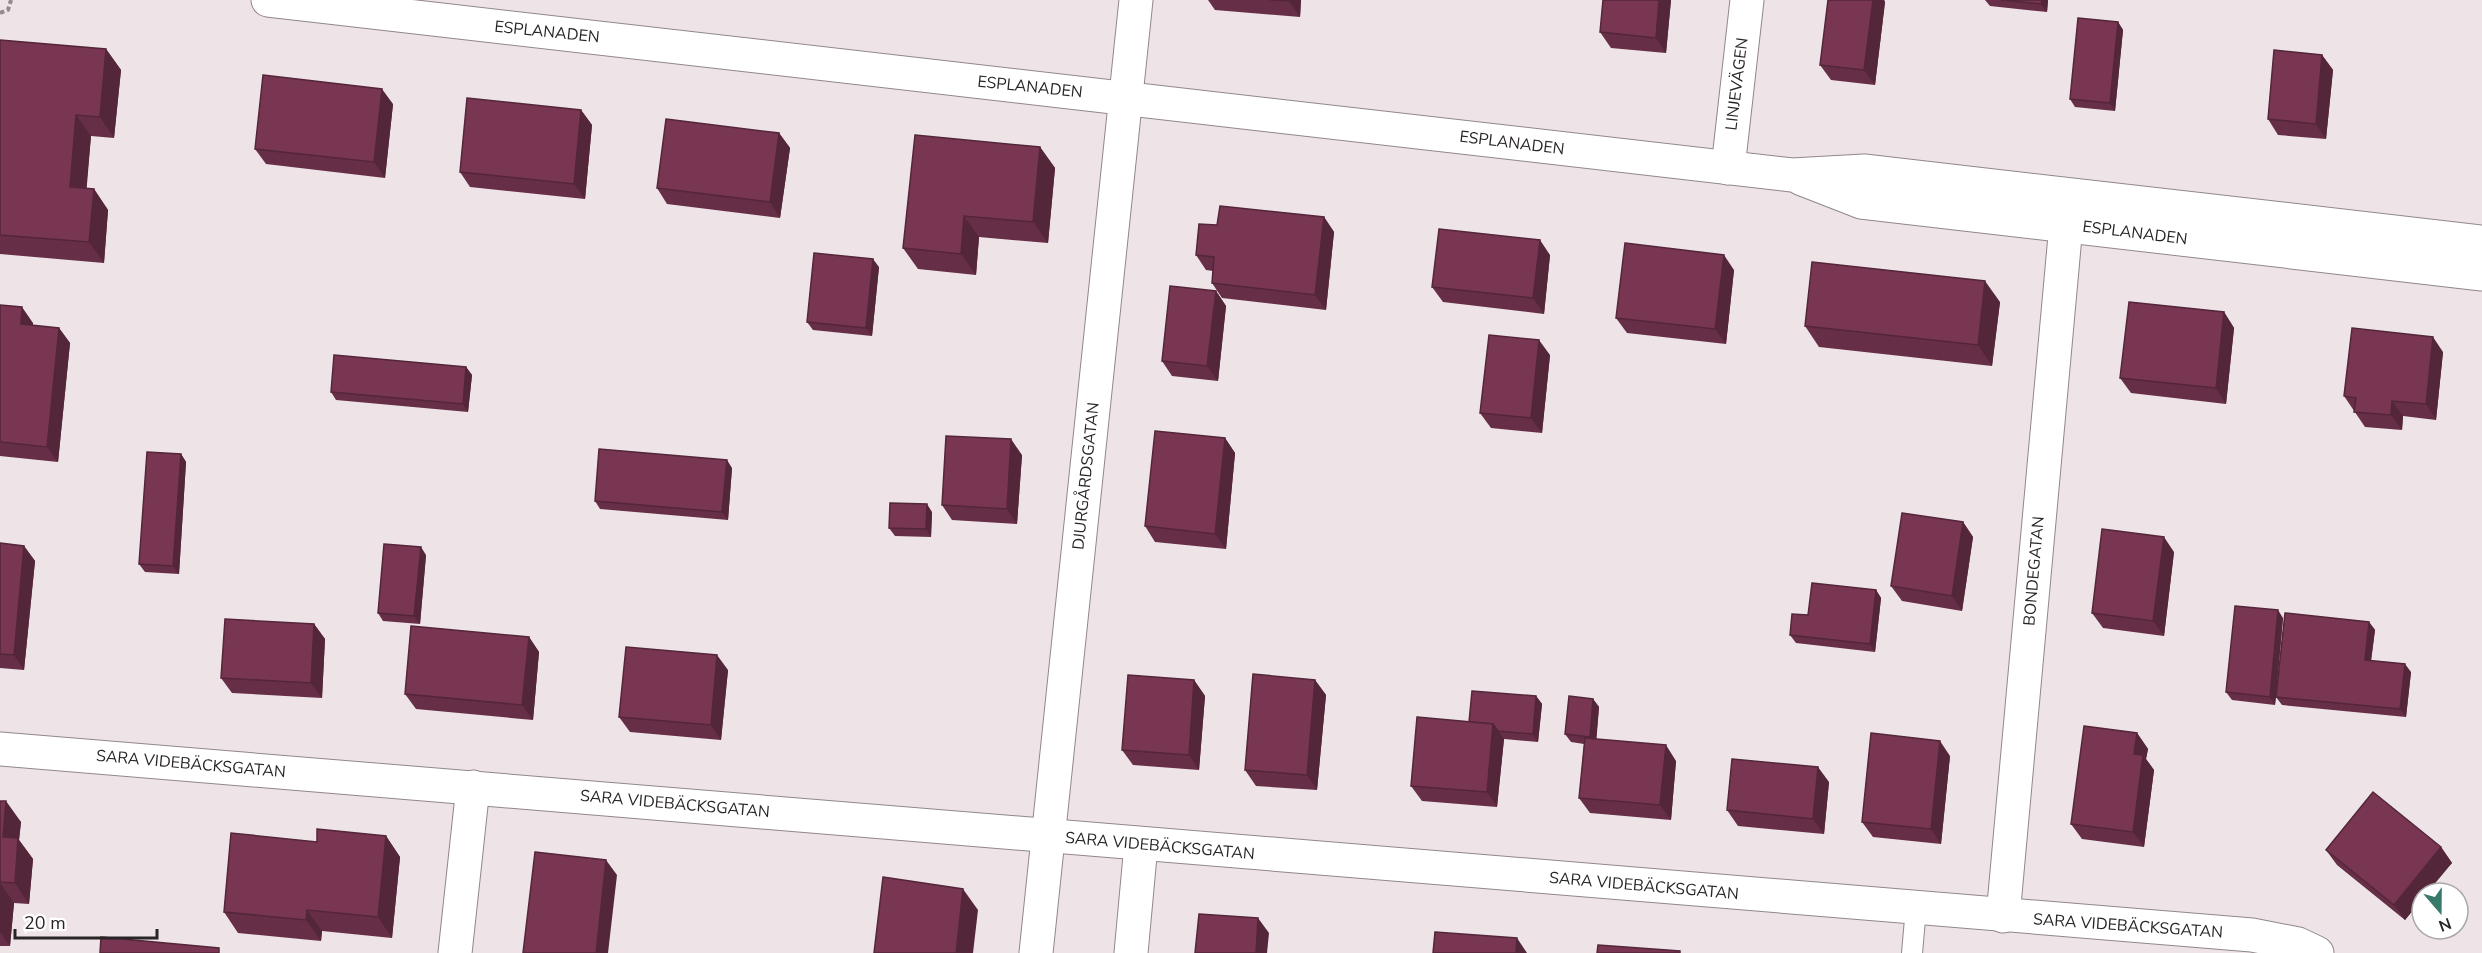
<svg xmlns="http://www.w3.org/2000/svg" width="2482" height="953" viewBox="0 0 2482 953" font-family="'Nunito Sans',sans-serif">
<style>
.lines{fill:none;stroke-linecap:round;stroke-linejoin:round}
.service-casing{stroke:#91878a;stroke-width:22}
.minor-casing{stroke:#91878a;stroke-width:35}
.tertiary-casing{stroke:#91878a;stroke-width:35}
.path{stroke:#928b8d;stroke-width:4;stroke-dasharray:4.5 3;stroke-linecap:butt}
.service{stroke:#fff;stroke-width:20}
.minor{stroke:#fff;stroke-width:33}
.tertiary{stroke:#fff;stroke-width:33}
.wall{fill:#672e47}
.shaded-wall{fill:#54263a}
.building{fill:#783653;stroke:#54263a;stroke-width:1.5}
.labels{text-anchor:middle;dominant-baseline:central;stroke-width:6;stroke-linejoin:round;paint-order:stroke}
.street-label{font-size:16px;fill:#292526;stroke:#fff}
</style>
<rect width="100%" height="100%" fill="#eee4e7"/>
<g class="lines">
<defs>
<polyline id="service" points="1912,953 1916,908"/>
<g id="minor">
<polyline points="1728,168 1747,0"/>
<polyline points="0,749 2252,935 2298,944 2317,953"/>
<polyline points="2003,916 2066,225"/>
<polyline points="455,953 473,787"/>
<polyline points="1036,953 1136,0"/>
<polyline points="1131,953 1141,845"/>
</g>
<g id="tertiary">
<polyline points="268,0 1792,175 1864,171 2482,242"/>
<polyline points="1802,179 1861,202 2482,274"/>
</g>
</defs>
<use href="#service" class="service-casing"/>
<use href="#minor" class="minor-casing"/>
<use href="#tertiary" class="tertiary-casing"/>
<polyline class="path" points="0,13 8,10 11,0"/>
<use href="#service" class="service"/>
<use href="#minor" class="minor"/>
<use href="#tertiary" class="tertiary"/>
</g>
<g class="wall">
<polygon points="1208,0 1301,0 1300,17 1215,10"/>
<polygon points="1603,0 1671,0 1666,53 1611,48 1600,32"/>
<polygon points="1828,0 1884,0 1885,2 1875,85 1831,80 1820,65"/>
<polygon points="1985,0 2048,0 2047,12 1990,6"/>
<polygon points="2118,22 2123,30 2115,111 2075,107 2070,99"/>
<polygon points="0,40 106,49 121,70 114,138 91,136 86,189 94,189 108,210 104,263 0,254"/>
<polygon points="2322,55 2333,70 2326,139 2278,135 2268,119"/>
<polygon points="393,104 385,178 266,164 255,149"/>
<polygon points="581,110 592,125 585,199 470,187 460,172"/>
<polygon points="779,133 790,148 780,218 667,204 657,188"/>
<polygon points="1040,147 1055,168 1048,243 979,237 976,275 918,269 903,248"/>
<polygon points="1324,217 1334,232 1326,310 1222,298 1212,283 1213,271 1206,270 1196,255 1217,225"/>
<polygon points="1550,255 1544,314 1443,302 1432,287"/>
<polygon points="879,267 872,336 813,330 807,322"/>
<polygon points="1734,270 1726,344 1627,333 1616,318"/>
<polygon points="1216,291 1226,306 1218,381 1172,376 1162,361"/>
<polygon points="2000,302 1992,366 1819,347 1805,326"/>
<polygon points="0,305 33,323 33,325 59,328 70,343 58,462 0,456"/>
<polygon points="2224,312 2234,328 2226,404 2131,393 2120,378"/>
<polygon points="2443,352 2436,420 2403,416 2402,430 2365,427 2344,396"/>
<polygon points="1550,355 1542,433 1491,428 1480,413"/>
<polygon points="466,367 472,375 468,412 336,400 331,392"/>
<polygon points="1225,438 1235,453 1226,549 1155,542 1145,526"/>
<polygon points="181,454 186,462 179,574 145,572 139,564"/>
<polygon points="1022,455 1017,524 952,520 942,505"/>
<polygon points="732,468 728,520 600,509 595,501"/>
<polygon points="932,512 931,537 895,536 889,528"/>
<polygon points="1963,522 1973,537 1962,611 1902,601 1891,586"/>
<polygon points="0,543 24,546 35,561 24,670 0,668"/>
<polygon points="2174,552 2164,636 2103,628 2092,613"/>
<polygon points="426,555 420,624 383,621 378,613"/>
<polygon points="1876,590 1881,598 1875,652 1796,643 1790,635"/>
<polygon points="2283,618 2276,696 2369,622 2375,630 2371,661 2411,672 2406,717 2282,705 2276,697 2275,705 2232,700 2226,692"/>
<polygon points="314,624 325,639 322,698 232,693 221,678"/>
<polygon points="529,637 539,652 533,720 416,709 405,694"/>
<polygon points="728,670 721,740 630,732 619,717"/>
<polygon points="1194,680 1205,696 1199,770 1133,765 1122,750"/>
<polygon points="1315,680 1326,695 1317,790 1256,786 1245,770"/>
<polygon points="1536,696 1542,704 1538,742 1504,739 1497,807 1422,801 1411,786 1469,722"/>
<polygon points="1593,699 1599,707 1596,739 1676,761 1671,820 1590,813 1579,798 1584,744 1571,742 1565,734"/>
<polygon points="2137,733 2148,749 2146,759 2154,770 2144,847 2082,839 2071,824"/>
<polygon points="1950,756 1941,844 1873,837 1862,822"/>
<polygon points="1829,782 1824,834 1738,826 1727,810"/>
<polygon points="0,801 21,822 19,840 33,859 29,904 14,903 10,946 0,946"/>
<polygon points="386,836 400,857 392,938 322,931 321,941 238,933 224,912 317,842"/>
<polygon points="2441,847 2452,863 2422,893 2422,899 2405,920 2337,865 2326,850"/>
</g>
<g class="shaded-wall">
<polygon points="1289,0 1301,0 1300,17 1289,1"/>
<polygon points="1659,0 1671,0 1666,53 1656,38"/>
<polygon points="1873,0 1884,0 1885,2 1875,85 1864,70"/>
<polygon points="2042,0 2048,0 2047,12 2041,4"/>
<polygon points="2118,22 2123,30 2115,111 2110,103"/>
<polygon points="106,49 121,70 114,138 100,117"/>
<polygon points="2322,55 2333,70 2326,139 2316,124"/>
<polygon points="382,89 393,104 385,178 374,162"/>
<polygon points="581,110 592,125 585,199 574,184"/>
<polygon points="76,115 91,136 85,208 70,187"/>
<polygon points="779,133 790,148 780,218 770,202"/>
<polygon points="1040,147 1055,168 1048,243 1033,222"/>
<polygon points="94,189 108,210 104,263 89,242"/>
<polygon points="964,216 979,237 976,275 961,254"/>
<polygon points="1324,217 1334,232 1326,310 1315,295"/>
<polygon points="1540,240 1550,255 1544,314 1533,298"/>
<polygon points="1724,255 1734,270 1726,344 1715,329"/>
<polygon points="873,259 879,267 872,336 866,328"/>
<polygon points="1985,281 2000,302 1992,366 1978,345"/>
<polygon points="1216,291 1226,306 1218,381 1207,366"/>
<polygon points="22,307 33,323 32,339 21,324"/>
<polygon points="2224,312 2234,328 2226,404 2216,388"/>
<polygon points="59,328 70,343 58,462 47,447"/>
<polygon points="2433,337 2443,352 2436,420 2426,404"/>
<polygon points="1539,340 1550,355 1542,433 1531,418"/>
<polygon points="466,367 472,375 468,412 463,404"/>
<polygon points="2392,401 2403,416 2402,430 2391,415"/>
<polygon points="1225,438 1235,453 1226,549 1215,534"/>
<polygon points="1011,439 1022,455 1017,524 1007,509"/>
<polygon points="181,454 186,462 179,574 173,566"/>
<polygon points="727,460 732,468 728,520 722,512"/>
<polygon points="927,504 932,512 931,537 926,529"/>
<polygon points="1963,522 1973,537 1962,611 1952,596"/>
<polygon points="2164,537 2174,552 2164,636 2153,621"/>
<polygon points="24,546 35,561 24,670 14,655"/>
<polygon points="421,547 426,555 420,624 414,616"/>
<polygon points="1876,590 1881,598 1875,652 1870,644"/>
<polygon points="2278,610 2283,618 2275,705 2270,697"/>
<polygon points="2369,622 2375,630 2370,668 2365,660"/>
<polygon points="314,624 325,639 322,698 311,683"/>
<polygon points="529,637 539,652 533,720 522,705"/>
<polygon points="717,655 728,670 721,740 711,725"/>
<polygon points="2405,664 2411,672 2406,717 2400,709"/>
<polygon points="1194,680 1205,696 1199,770 1189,755"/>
<polygon points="1315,680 1326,695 1317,790 1307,775"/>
<polygon points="1536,696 1542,704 1538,742 1533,734"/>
<polygon points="1593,699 1599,707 1596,745 1590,737"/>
<polygon points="1493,724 1504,739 1497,807 1487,792"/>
<polygon points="2137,733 2148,749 2146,759 2154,770 2144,847 2133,832 2134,754"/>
<polygon points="1940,741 1950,756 1941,844 1931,829"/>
<polygon points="1666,745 1676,761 1671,820 1660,805"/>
<polygon points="1818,767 1829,782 1824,834 1813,819"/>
<polygon points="6,801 21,822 19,840 33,859 29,904 15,883 3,837"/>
<polygon points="386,836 400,857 392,938 378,917"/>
<polygon points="2441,847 2452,863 2427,893 2422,893 2422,899 2405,920 2394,905"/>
<polygon points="606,860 617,875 608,953 596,953"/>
<polygon points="0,883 14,903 10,946 0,932"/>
<polygon points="963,889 978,910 973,953 956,953"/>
<polygon points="307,910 322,931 321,941 306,920"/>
<polygon points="1258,918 1269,933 1267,953 1256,953"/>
<polygon points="1517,938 1527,953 1516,953"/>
</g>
<g class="building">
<polygon points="1270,0 1289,0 1289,1"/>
<polygon points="1603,0 1659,0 1656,38 1600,32"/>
<polygon points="1828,0 1873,0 1864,70 1820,65"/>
<polygon points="2001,0 2042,0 2041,4"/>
<polygon points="2078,18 2118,22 2110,103 2070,99"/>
<polygon points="0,40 106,49 100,117 76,115 70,187 94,189 89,242 0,235"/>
<polygon points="2274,50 2322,55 2316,124 2268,119"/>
<polygon points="263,75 382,89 374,162 255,149"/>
<polygon points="467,98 581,110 574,184 460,172"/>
<polygon points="666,119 779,133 770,202 657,188"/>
<polygon points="915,135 1040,147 1033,222 964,216 961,254 903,248"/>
<polygon points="1220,206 1324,217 1315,295 1212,283 1214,257 1196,255 1199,224 1217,225"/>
<polygon points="1439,229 1540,240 1533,298 1432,287"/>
<polygon points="1625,243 1724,255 1715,329 1616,318"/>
<polygon points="814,253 873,259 866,328 807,322"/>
<polygon points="1812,262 1985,281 1978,345 1805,326"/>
<polygon points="1170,286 1216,291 1207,366 1162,361"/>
<polygon points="2129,302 2224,312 2216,388 2120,378"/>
<polygon points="0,305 22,307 21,324 59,328 47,447 0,442"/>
<polygon points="2352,328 2433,337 2426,404 2392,401 2391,415 2354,412 2356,398 2344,396"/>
<polygon points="1489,335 1539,340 1531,418 1480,413"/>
<polygon points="334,355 466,367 463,404 331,392"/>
<polygon points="1155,431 1225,438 1215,534 1145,526"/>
<polygon points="946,436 1011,439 1007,509 942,505"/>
<polygon points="599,449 727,460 722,512 595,501"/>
<polygon points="147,452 181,454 173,566 139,564"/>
<polygon points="890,503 927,504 926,529 889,528"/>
<polygon points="1902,513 1963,522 1952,596 1891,586"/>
<polygon points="2102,529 2164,537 2153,621 2092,613"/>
<polygon points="0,543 24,546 14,655 0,654"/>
<polygon points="384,544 421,547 414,616 378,613"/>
<polygon points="1812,583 1876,590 1870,644 1790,635 1792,614 1808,615"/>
<polygon points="2235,606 2278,610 2270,697 2226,692"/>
<polygon points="2285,613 2369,622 2365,660 2405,664 2400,709 2276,697"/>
<polygon points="225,619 314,624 311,683 221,678"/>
<polygon points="411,626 529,637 522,705 405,694"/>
<polygon points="626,647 717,655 711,725 619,717"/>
<polygon points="1253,674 1315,680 1307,775 1245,770"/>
<polygon points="1128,675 1194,680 1189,755 1122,750"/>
<polygon points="1472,691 1536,696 1533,734 1498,731 1493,724 1469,722"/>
<polygon points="1569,696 1593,699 1590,737 1565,734"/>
<polygon points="1417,717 1493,724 1487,792 1411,786"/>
<polygon points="2084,726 2137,733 2134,754 2143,755 2133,832 2071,824"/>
<polygon points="1871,733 1940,741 1931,829 1862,822"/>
<polygon points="1585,738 1666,745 1660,805 1579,798"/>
<polygon points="1732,759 1818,767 1813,819 1727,810"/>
<polygon points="2373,792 2441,847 2394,905 2326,850"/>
<polygon points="0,801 6,801 3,837 18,838 15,883 0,882"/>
<polygon points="317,829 386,836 378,917 307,910 306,920 224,912 231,833 317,842"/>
<polygon points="535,852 606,860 596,953 523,953"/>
<polygon points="883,877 963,889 956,953 874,953"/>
<polygon points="1199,914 1258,918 1256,953 1195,953"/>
<polygon points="1435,932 1517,938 1516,953 1433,953"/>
<polygon points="101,937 219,948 219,953 100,953"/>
<polygon points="1598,945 1680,951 1680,953 1597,953"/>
</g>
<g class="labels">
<g class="street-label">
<text transform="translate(547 32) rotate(6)">ESPLANADEN</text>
<text transform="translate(1737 84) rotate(-83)">LINJEVÄGEN</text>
<text transform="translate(1030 87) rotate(6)">ESPLANADEN</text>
<text transform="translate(1512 143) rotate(7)">ESPLANADEN</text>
<text transform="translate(2135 233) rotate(7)">ESPLANADEN</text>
<text transform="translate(1086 476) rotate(-84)">DJURGÅRDSGATAN</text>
<text transform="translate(2034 571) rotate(-85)">BONDEGATAN</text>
<text transform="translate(191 764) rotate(5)">SARA VIDEBÄCKSGATAN</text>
<text transform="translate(675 804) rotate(5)">SARA VIDEBÄCKSGATAN</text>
<text transform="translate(1160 846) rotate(5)">SARA VIDEBÄCKSGATAN</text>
<text transform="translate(1644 886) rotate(5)">SARA VIDEBÄCKSGATAN</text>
<text transform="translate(2128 926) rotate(4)">SARA VIDEBÄCKSGATAN</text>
</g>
</g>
<g transform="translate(2440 911) rotate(160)"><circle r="28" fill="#ffffff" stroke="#a9a8a8" stroke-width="1.5"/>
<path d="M0-4.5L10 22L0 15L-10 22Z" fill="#387a6a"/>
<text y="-9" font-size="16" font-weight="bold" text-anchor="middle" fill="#292526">N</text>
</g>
<path d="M15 929v9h142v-9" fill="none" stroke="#292526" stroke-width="3"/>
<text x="24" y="929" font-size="18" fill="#292526" stroke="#ffffff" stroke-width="4.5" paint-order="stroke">20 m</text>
</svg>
